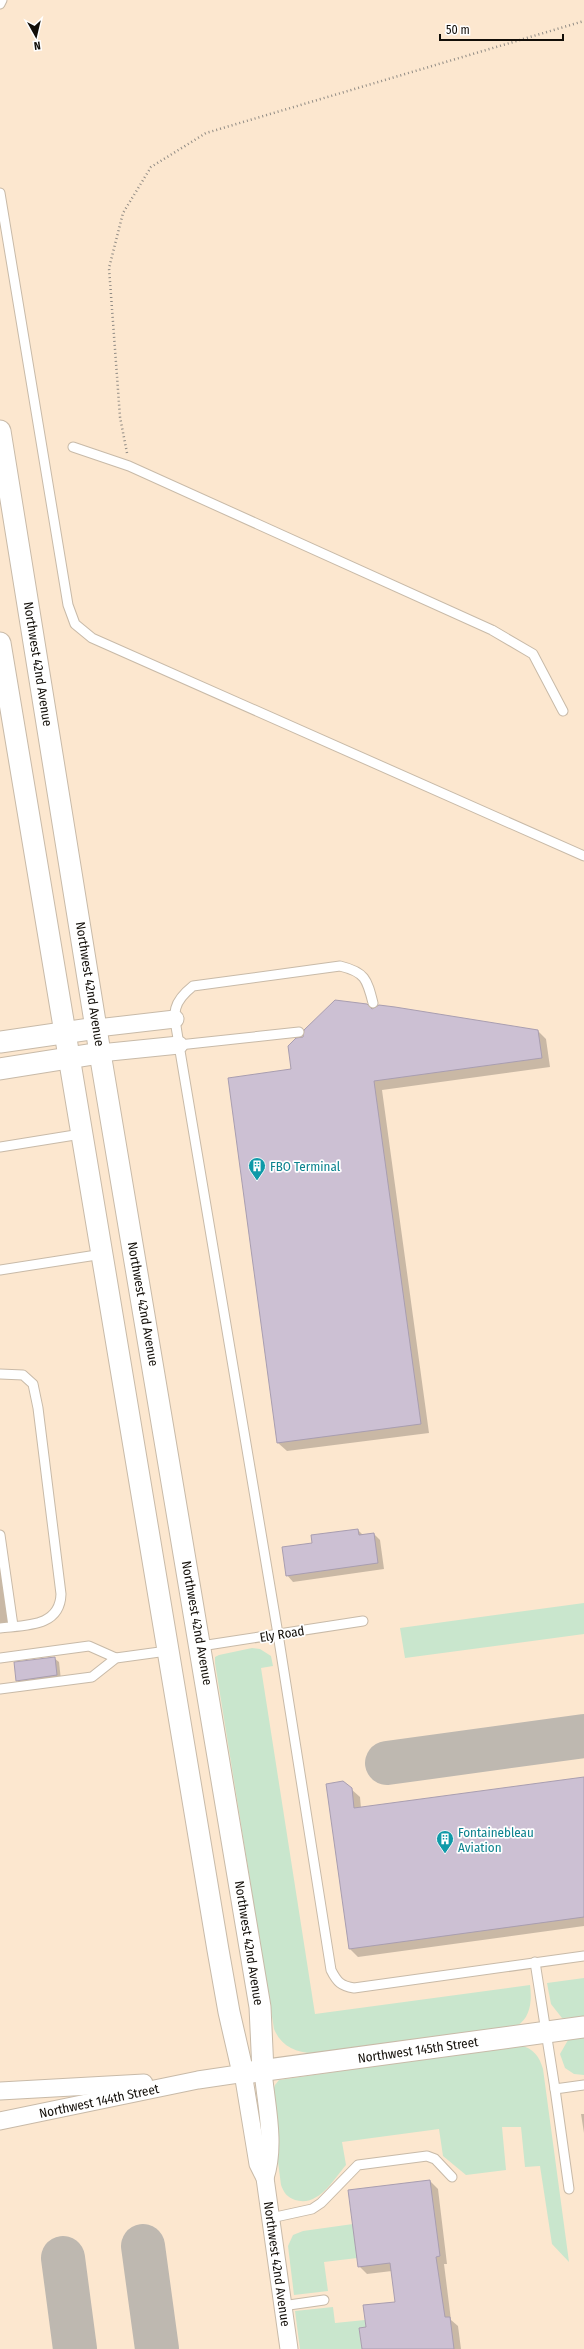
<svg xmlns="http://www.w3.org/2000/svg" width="584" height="2349" viewBox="0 0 584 2349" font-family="'Fira Sans Condensed',sans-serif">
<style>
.built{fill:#fce7cf}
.green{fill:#c9e6cd}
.shadow{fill:#0003}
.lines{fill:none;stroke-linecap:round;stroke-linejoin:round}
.taxiway{stroke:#beb8b0;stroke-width:44}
.building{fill:#ccc0d3;stroke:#a99eb0}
.service-casing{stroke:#c8baa8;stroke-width:11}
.minor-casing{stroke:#c8baa8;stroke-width:19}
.tertiary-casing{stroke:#c8baa8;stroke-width:23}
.path{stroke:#918c85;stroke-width:2.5;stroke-dasharray:1 3;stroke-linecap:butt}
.service{stroke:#fff;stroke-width:9}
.minor{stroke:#fff;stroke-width:17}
.tertiary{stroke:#fff;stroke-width:21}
.labels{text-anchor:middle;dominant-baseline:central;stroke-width:3.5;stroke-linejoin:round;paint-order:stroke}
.street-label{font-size:13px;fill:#120e08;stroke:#fff}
.culture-label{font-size:13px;fill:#0d838f;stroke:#fff;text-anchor:start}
</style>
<rect width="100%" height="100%" fill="#fdf7ef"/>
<rect class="built" x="0" y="0" width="584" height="2349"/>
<g class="green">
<polygon points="584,1603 584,1634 405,1658 400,1628"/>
<path d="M252,1648l8,1 11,7 2,10 -12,2 54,346 215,-29c2,15 1,32 -13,41l-204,27c-17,0 -32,-7 -39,-24l-59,-366v-6l4,-2z"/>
<polygon points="584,1978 584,2017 562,2018 551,2004 547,1983"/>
<polygon points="584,2037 584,2075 574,2074 565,2068 560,2054 568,2040"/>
<path d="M520,2045c14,4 19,11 23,24l26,193 -17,-18 -12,-78 -15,1 -4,-40h-19l4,43 -40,5 -23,-19 -4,-27 -97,13 4,23c-13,15 -27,42 -51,35 -8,-3 -11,-7 -14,-15l-11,-86 5,-14 4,-5z"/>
<polygon points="353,2224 357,2258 324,2262 328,2291 294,2295 288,2246 293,2235 303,2231"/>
<polygon points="333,2307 335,2323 365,2320 366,2327 359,2328 362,2349 300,2349 295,2311"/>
</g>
<g class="shadow">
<polygon points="372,1010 537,1030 546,1039 550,1067 382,1090 429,1433 287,1451 278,1443 292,1070 304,1037"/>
<polygon points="358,1530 363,1535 374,1534 380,1540 384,1569 293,1582 287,1575 314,1544"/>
<polygon points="0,1550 12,1627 0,1629"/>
<polygon points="54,1658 59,1662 61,1680 21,1685 17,1680"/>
<polygon points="584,1778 584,1926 358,1957 349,1948 351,1789 360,1797 361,1808"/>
<polygon points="581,2114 584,2114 584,2133"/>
<polygon points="430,2181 438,2189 447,2264 444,2264 451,2320 458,2326 461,2349 363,2349 367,2328 396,2302 392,2271 367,2274 359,2266"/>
</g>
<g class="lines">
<g class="taxiway">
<polyline points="387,1763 584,1736"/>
<polyline points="143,2246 157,2349"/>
<polyline points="63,2258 75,2349"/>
</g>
</g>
<g class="building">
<polygon points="335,1000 367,1004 372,1009 379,1005 395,1007 538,1030 542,1058 374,1081 421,1424 277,1443 228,1078 291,1069 288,1046 296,1038 303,1037 304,1030"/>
<polygon points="358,1529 359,1535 374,1533 378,1563 286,1576 282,1547 312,1543 311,1535"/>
<polygon points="55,1657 57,1675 16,1681 14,1662"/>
<polygon points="584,1777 584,1917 349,1949 326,1784 343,1781 352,1788 354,1808"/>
<polygon points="430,2180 440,2256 436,2257 445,2317 450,2317 454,2349 362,2349 359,2328 366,2327 363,2305 395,2302 390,2263 358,2267 348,2190"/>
</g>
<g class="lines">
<defs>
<g id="service">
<polyline points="0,4 2,0"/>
<polyline points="0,193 68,605 75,624 92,638 584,856"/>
<polyline points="73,447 129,466 492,630 533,654 563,711"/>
<path d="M299,1032l-120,13c-4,-29 -11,-39 14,-59l147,-20c25,6 27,13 33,37"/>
<path d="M179,1045l99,589 53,336c6,12 10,16 23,18l230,-32"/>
<polyline points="0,1147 81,1134"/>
<polyline points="0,1270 103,1254"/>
<path d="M0,1374l23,1 10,9 5,24 23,186c-1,33 -35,31 -61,34"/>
<polyline points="0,1535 13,1626"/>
<polyline points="201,1646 363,1621"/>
<polyline points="0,1658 89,1646 116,1658"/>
<polyline points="0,1689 92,1677 116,1658 167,1651"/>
<polyline points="535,1962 555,2089 584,2085"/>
<polyline points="555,2089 569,2189"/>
<polyline points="271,2218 312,2209 321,2203 358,2165 427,2156 435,2159 452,2177"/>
<polyline points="282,2306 324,2300"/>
</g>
<g id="minor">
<polyline points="97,1028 175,1019"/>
<polyline points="100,1053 179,1045"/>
<path d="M263,2071c3,34 13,73 2,107"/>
<polyline points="243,2073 258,2164 265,2178 289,2349"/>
<polyline points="0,2091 144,2083"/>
<polyline points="0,2121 198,2080 252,2072"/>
</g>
<g id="tertiary">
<polyline points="0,431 100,1053 260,2007 263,2071"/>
<polyline points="0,643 218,1950 229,2012 243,2073"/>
<polyline points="0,1042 97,1028"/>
<polyline points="0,1069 100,1053"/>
<polyline points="252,2072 584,2027"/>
</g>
</defs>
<use href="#service" class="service-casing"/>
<use href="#minor" class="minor-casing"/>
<use href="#tertiary" class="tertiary-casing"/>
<polyline class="path" points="127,453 120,417 109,268 123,213 151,167 206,133 584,21"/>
<use href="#service" class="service"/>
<use href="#minor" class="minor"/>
<use href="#tertiary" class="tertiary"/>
</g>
<defs>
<symbol id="building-pin" viewBox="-11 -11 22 30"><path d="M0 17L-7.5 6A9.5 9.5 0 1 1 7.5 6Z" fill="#0f9aa8" stroke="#fff"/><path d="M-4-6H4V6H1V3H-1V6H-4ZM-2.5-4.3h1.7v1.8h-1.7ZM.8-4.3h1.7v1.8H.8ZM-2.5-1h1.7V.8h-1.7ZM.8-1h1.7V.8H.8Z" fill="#fff"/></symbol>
</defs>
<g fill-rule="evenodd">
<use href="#building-pin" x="247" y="1156" width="20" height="27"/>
<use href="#building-pin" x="435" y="1829" width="20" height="27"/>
</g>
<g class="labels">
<g class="street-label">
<text transform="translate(38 664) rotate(81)">Northwest 42nd Avenue</text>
<text transform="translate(90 984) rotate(81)">Northwest 42nd Avenue</text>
<text transform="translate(143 1304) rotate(80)">Northwest 42nd Avenue</text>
<text transform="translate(197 1623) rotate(80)">Northwest 42nd Avenue</text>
<text transform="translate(282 1634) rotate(-9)">Ely Road</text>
<text transform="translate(249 1943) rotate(81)">Northwest 42nd Avenue</text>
<text transform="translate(418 2050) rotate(-8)">Northwest 145th Street</text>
<text transform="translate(99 2101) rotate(-12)">Northwest 144th Street</text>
<text transform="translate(277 2264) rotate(82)">Northwest 42nd Avenue</text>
</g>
<g class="culture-label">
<text x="270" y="1166">FBO Terminal</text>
<text x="458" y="1832">Fontainebleau<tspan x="458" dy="15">Aviation</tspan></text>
</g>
</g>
<g transform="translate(36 36) rotate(172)" stroke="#ffffff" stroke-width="3" paint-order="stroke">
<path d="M0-3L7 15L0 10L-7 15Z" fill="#120e08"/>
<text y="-6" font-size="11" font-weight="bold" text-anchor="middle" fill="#120e08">N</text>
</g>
<path d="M440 34v6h123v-6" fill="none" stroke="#120e08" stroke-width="2"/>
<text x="446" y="34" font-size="12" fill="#120e08" stroke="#ffffff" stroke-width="3" paint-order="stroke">50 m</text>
</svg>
